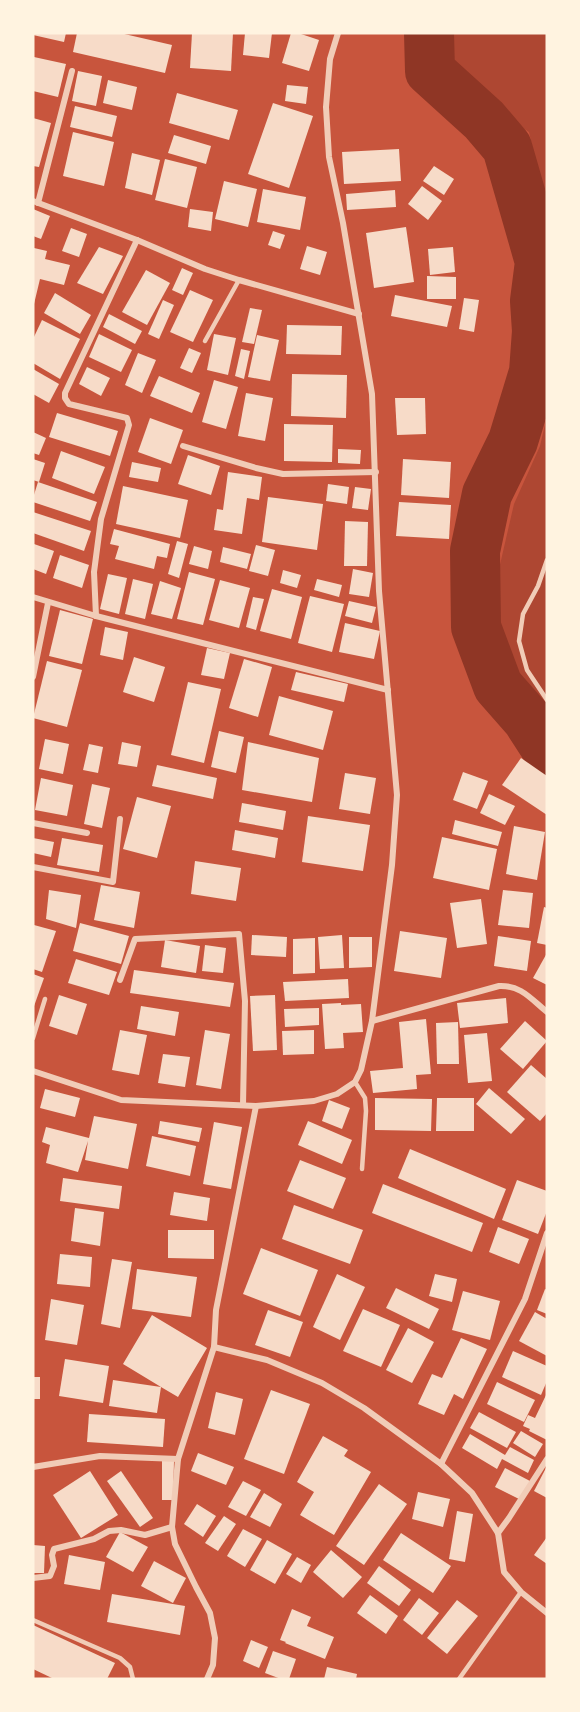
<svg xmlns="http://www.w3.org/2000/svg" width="580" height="1712" viewBox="0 0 580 1712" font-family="'Open Sans',sans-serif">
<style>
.green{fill:#ae4732}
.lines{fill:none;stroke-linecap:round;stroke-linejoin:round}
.stream{stroke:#8f3625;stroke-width:8}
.river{stroke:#8f3625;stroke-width:50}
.building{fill:#f7dbc8}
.service{stroke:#f1ccb7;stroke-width:4.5}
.minor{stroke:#f1ccb7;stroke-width:6}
</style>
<rect width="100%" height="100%" fill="#c8553d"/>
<g class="green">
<polygon points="438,33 547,33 547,211 529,132 456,83 435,47"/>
<polygon points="547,416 547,719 524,687 498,618 499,569 514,504 540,446"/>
</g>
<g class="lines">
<polyline class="stream" points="540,262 547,262"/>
<polyline class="river" points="429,33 430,71 484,120 507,147 540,262 535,301 537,331 534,372 513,441 487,494 475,551 476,627 498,686 527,719 547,750"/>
</g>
<g class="building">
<polygon points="33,33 66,33 64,42 33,35"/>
<polygon points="77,33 120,33 172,45 165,73 73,52"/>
<polygon points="192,33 233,33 231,71 190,68"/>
<polygon points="245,33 272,33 269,58 243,55"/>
<polygon points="291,33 298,33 319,40 309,71 282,63"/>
<polygon points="34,57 66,64 58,97 33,91"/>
<polygon points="78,71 102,76 96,106 72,101"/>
<polygon points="108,80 137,87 132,110 103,103"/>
<polygon points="287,85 308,87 306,104 285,101"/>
<polygon points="177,93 238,110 229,140 169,123"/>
<polygon points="273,103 313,116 289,188 248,174"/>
<polygon points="75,106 117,116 112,137 70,127"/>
<polygon points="33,118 51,123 39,167 33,166"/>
<polygon points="73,132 114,142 104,186 63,176"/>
<polygon points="174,135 211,146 206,164 168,153"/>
<polygon points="399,149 401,181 344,184 342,152"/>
<polygon points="132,153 160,160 152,195 125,188"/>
<polygon points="165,159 197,167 187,208 155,200"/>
<polygon points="434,166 454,179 444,195 423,181"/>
<polygon points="224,181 257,189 248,227 215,219"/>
<polygon points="422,186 442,201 428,220 408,204"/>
<polygon points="263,189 306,197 300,230 257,222"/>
<polygon points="395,190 396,207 347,210 346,194"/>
<polygon points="33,209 50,216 41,239 33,236"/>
<polygon points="190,209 213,212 211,231 188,227"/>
<polygon points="406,227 414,282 374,288 366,233"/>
<polygon points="71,228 87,234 79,257 62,251"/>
<polygon points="273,231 285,235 280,249 268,245"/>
<polygon points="307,246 327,252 320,275 300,269"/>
<polygon points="99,247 123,256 103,294 77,283"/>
<polygon points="453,247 455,272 430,275 428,249"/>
<polygon points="34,248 47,251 45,259 70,265 64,285 40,279 34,304"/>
<polygon points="182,268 193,273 183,295 172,290"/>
<polygon points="146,270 170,283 147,325 122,312"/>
<polygon points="427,276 456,277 456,299 427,299"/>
<polygon points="190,290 213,300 193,342 170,332"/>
<polygon points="55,293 91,315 80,334 44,313"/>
<polygon points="395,295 452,306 447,327 391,316"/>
<polygon points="464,298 479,300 474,332 459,329"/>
<polygon points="163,300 174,305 159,339 148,334"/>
<polygon points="250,308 262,310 254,344 242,342"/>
<polygon points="109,314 142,331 135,344 103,327"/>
<polygon points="42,320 80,339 60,379 33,363 33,339"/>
<polygon points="287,325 342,326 341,355 286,354"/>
<polygon points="99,334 132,350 121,372 89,357"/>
<polygon points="214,334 236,338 228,375 207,370"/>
<polygon points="257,335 279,340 270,381 248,377"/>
<polygon points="189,348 201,353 192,373 180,368"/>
<polygon points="241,349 250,351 244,379 235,376"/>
<polygon points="138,353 156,360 142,393 125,385"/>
<polygon points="87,367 110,378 101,396 79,384"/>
<polygon points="33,369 59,384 49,403 33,394"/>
<polygon points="292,374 347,375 346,418 291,416"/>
<polygon points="159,376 200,393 192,413 150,396"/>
<polygon points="214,380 238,387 226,429 202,422"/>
<polygon points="246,393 273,398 265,441 238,436"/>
<polygon points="395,398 425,398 426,434 397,435"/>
<polygon points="57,413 118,431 110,456 49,437"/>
<polygon points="150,418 183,430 171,464 138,452"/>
<polygon points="284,424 333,425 332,462 284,461"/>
<polygon points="33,432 46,438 39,455 33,453"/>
<polygon points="338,449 361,450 360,464 338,463"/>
<polygon points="61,451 105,467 94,494 52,478"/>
<polygon points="188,455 220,466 211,495 178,484"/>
<polygon points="33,459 45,463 39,482 33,480"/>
<polygon points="403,459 451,462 449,498 401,495"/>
<polygon points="132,462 161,468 158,482 129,477"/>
<polygon points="228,472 262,477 259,500 247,498 242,534 214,530 217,509 223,510"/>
<polygon points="38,482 97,502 90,521 33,502 33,498"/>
<polygon points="328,484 349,487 347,504 326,501"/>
<polygon points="123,486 188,500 180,538 116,524"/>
<polygon points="355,487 371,489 368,510 352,508"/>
<polygon points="268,497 323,504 317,550 262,542"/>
<polygon points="399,502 451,505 449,539 396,536"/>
<polygon points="33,512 91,531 84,551 33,533"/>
<polygon points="345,521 368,522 367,566 344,566"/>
<polygon points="114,529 170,544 167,558 157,556 154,569 115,559 119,546 110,544"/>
<polygon points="177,541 188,544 179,578 168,574"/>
<polygon points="34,544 54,551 46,574 33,569"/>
<polygon points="256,545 275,550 268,576 249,571"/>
<polygon points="194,546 212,551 208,569 189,564"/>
<polygon points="223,547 251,554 247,569 220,562"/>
<polygon points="60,555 89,565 82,588 53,578"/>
<polygon points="353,569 373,573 369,597 349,594"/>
<polygon points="283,570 301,575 297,588 280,583"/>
<polygon points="189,572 215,579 203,625 177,619"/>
<polygon points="108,574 127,578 119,614 100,609"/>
<polygon points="133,579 153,584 145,619 125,614"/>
<polygon points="317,579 342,585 339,597 314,590"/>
<polygon points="220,580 250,588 239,628 209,620"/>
<polygon points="160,581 181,588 172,619 151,614"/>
<polygon points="272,589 302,597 291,639 260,631"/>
<polygon points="310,596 344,604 332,652 298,643"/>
<polygon points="253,597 264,599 256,630 246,627"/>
<polygon points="349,601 376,607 372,623 345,616"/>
<polygon points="60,610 93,619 82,664 49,656"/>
<polygon points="345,623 380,631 374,659 339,652"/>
<polygon points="105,627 128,632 123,660 100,655"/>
<polygon points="207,648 230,653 224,679 201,675"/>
<polygon points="134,657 165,667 154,702 123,692"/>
<polygon points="244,659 272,667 258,717 229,708"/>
<polygon points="47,661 82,670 67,727 33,718"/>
<polygon points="296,672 348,684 344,702 291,690"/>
<polygon points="188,682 221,689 204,763 171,755"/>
<polygon points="279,696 333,711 323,750 269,735"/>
<polygon points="219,731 244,737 236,773 211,767"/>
<polygon points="45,739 69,744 63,774 39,769"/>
<polygon points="122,742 141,746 137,767 118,764"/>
<polygon points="248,742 319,758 312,802 242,790"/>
<polygon points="89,744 103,747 98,773 83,770"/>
<polygon points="521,758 547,776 547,815 502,785"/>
<polygon points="157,765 217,778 213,799 152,786"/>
<polygon points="463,772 488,781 477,809 453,800"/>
<polygon points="345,773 376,778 370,814 339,809"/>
<polygon points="41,778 73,785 67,816 35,810"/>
<polygon points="92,784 110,788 102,828 84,824"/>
<polygon points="489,794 515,806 505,825 480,813"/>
<polygon points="137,797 171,806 157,858 123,849"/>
<polygon points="242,803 286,811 283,830 239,822"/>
<polygon points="308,816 370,825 363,871 302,862"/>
<polygon points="455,820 502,832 498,846 452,834"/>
<polygon points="514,826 545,832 537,880 506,874"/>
<polygon points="235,830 278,838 275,858 232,850"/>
<polygon points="442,837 497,849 489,890 433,878"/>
<polygon points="33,838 54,842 51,857 33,853"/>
<polygon points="62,838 103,845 99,872 57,865"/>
<polygon points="195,861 241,868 236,901 191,894"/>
<polygon points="101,885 140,892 134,928 94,920"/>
<polygon points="49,890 81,895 76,928 46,919"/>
<polygon points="503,890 533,893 529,928 498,925"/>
<polygon points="481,899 487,944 457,948 450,903"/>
<polygon points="544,907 547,908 547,945 537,943"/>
<polygon points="80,923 129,936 121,964 73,951"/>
<polygon points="34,925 56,931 42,972 33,969"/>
<polygon points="400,931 447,938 441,978 394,971"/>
<polygon points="252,935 287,937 286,957 251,955"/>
<polygon points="342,935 344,968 320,969 318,937"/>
<polygon points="498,936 531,941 527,971 494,966"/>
<polygon points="349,937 372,937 372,967 349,968"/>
<polygon points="315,938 315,973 293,974 293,939"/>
<polygon points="165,940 200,946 196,973 161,967"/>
<polygon points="205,945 226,948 223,973 202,971"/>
<polygon points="547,953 547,985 533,978"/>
<polygon points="76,959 117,972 109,995 68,983"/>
<polygon points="134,970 234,983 230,1007 130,993"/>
<polygon points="33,974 44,978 33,1009"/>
<polygon points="348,979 349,998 285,1001 283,982"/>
<polygon points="59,995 87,1004 77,1035 49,1026"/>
<polygon points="275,995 277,1050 253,1051 250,996"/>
<polygon points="506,998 508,1023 460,1028 457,1003"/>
<polygon points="341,1003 341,1005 361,1004 363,1032 343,1033 344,1048 325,1049 322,1004"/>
<polygon points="141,1006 179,1012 175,1036 137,1029"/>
<polygon points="319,1008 319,1025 285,1027 284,1009"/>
<polygon points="426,1019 431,1074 416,1075 417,1089 373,1093 370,1071 403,1068 399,1022"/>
<polygon points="525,1021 547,1041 523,1069 500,1049"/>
<polygon points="458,1022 459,1064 437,1064 436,1023"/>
<polygon points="120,1030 147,1035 139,1075 112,1070"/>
<polygon points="205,1030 230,1034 221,1089 196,1085"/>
<polygon points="314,1030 314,1054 283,1055 282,1031"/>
<polygon points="487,1033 492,1081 468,1083 464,1035"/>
<polygon points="163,1054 190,1057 185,1087 158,1083"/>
<polygon points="531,1065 547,1079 547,1113 540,1121 507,1092"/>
<polygon points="489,1088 525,1119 511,1134 476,1104"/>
<polygon points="45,1089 80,1098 75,1117 40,1108"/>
<polygon points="375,1098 432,1099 431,1131 375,1130"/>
<polygon points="437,1098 474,1098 474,1131 436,1131"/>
<polygon points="329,1100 350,1108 342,1129 322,1121"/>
<polygon points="94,1116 137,1124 128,1169 85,1160 88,1141 78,1172 46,1163 50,1145 42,1142 46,1127 89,1138"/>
<polygon points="160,1121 202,1128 199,1142 158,1134"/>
<polygon points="308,1121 352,1140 342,1164 298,1145"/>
<polygon points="214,1122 242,1127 231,1189 203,1184"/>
<polygon points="152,1136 196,1146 190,1176 146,1166"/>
<polygon points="410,1149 506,1189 494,1219 398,1178"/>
<polygon points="300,1160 346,1178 333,1209 287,1191"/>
<polygon points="63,1178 122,1186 119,1209 60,1201"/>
<polygon points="517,1180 547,1191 547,1211 538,1234 502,1220"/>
<polygon points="383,1184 483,1223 472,1252 372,1213"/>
<polygon points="174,1192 210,1198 207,1221 170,1215"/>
<polygon points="294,1205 363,1230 350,1264 282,1239"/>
<polygon points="75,1208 104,1212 100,1246 71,1241"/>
<polygon points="498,1227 529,1239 519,1264 489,1252"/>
<polygon points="168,1230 214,1230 214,1259 168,1258"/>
<polygon points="261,1248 318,1270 300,1316 243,1294"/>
<polygon points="60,1254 92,1257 90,1287 57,1284"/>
<polygon points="112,1259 132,1262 120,1328 101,1324"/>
<polygon points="137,1269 197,1277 191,1317 132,1309"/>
<polygon points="337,1274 365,1287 340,1340 313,1327"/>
<polygon points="435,1274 457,1279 452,1302 429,1296"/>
<polygon points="396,1288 439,1309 429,1329 386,1308"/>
<polygon points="545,1289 547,1290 547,1314 537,1310"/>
<polygon points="463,1291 500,1301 490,1340 452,1330"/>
<polygon points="51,1299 84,1305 77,1345 45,1340"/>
<polygon points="363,1309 400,1325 381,1367 343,1351"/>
<polygon points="268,1310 303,1322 290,1357 255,1345"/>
<polygon points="535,1312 547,1319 547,1356 519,1341"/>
<polygon points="152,1315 207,1348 178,1397 161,1387 157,1413 109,1406 113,1380 161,1387 123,1364"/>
<polygon points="408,1328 434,1342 412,1383 386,1370"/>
<polygon points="461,1338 487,1349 463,1399 454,1394 444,1415 418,1404 432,1374 442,1378"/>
<polygon points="513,1351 547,1366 547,1381 541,1395 502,1377"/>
<polygon points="65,1359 109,1366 103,1403 59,1396"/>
<rect x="33" y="1377" width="7" height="22"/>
<polygon points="497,1382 535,1400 524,1422 487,1404"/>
<polygon points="271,1390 310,1404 284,1474 244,1459"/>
<polygon points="216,1392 243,1399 235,1435 208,1428"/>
<polygon points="547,1393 547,1440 529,1431 530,1429 523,1426 528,1415 535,1418"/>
<polygon points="479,1412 516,1432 507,1448 470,1428"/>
<polygon points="89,1414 165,1419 163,1447 87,1442"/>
<polygon points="521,1431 543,1444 535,1457 513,1443"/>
<polygon points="470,1434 505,1455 510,1447 534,1460 528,1473 502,1459 497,1469 462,1448"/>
<polygon points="323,1436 348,1450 344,1456 371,1472 334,1535 300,1515 314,1492 297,1482"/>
<polygon points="198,1453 234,1467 226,1485 191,1471"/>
<polygon points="162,1461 174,1461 173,1500 162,1500"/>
<polygon points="547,1466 547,1498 534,1491"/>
<polygon points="505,1468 530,1481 521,1500 495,1487"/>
<polygon points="90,1471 118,1515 81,1538 53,1495"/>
<polygon points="121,1471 153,1518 140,1527 107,1481"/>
<polygon points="243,1481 261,1490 246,1516 228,1507"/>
<polygon points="379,1484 407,1504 364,1565 336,1546"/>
<polygon points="418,1492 450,1499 443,1527 412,1519"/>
<polygon points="264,1493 282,1504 270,1527 250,1517"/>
<polygon points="197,1504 216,1516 203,1537 184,1524"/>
<polygon points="457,1511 473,1514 465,1562 449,1559"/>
<polygon points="224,1516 236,1524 218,1551 205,1543"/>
<polygon points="243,1529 262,1539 245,1567 227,1556"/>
<polygon points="120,1532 148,1547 133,1572 106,1557"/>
<polygon points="401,1533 451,1566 433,1593 383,1560"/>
<polygon points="547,1537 547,1564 534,1555"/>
<polygon points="267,1540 292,1554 275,1584 250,1570"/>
<polygon points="33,1545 45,1546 44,1573 33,1573"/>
<polygon points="331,1550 362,1577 343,1598 313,1572"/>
<polygon points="69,1555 105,1562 100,1590 64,1584"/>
<polygon points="297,1557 311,1565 301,1583 286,1574"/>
<polygon points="154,1561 186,1578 173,1603 141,1586"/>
<polygon points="379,1566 411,1590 399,1606 367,1583"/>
<polygon points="112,1594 185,1606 180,1635 107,1622"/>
<polygon points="370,1595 398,1616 386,1634 357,1613"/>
<polygon points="419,1598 439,1613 422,1635 403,1620"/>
<polygon points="457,1600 478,1616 447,1654 427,1638"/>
<polygon points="292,1609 311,1617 307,1626 334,1637 325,1659 285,1643 286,1642 280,1640"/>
<polygon points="33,1625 115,1663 107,1679 54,1679 33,1669"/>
<polygon points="251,1640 268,1647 259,1668 243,1661"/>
<polygon points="273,1651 296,1659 289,1679 281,1679 265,1673"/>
<polygon points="327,1667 357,1674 356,1679 324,1679"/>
</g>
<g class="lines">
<g class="service">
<polyline points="205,341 239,280"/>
<polyline points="547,560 538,586 523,614 519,641 527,670 547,700"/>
<polyline points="33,1038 45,999"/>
<polyline points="355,1082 365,1098 366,1111 362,1169"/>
<polyline points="33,1620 120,1658 130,1667 133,1679"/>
<polyline points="459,1679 521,1592"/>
</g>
<g class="minor">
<polyline points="33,201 137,240 205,269 239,280 359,314"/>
<polyline points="38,203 72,71"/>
<polyline points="183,446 256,468 283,474 376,472"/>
<polyline points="33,597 96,616 388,690"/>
<polyline points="96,616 94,572 101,519 129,425 127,418 69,404 65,398 65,393 137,240"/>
<polyline points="33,677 48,603"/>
<polyline points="33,823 87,833"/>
<polyline points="33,867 113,882 120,819"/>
<polyline points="120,980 135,939 239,934 245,1001 243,1105"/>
<path d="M372,1021l127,-35c22,-1 32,13 48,26"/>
<polyline points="33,1071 121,1100 256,1106 314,1101 337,1094 355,1082 361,1070 372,1021 392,865 397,795 379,591 372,394 343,223 329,157 326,107 330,59 338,33"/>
<polyline points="214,1347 267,1360 322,1383 364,1408 441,1464 472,1493 498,1533 504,1572 521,1592 547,1613"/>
<polyline points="441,1464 525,1299 547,1233"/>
<polyline points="33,1467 100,1456 178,1459"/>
<polyline points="498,1533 509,1518 547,1459"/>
<polyline points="33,1578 50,1576 54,1566 52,1555 54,1549 94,1539 109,1531 121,1530 145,1535 172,1527"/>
<polyline points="207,1679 213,1665 215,1638 210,1613 196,1587 175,1544 172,1527 178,1459 214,1347 216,1310 256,1106"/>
</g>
</g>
<rect width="580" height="1712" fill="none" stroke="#fff3e0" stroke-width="69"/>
</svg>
